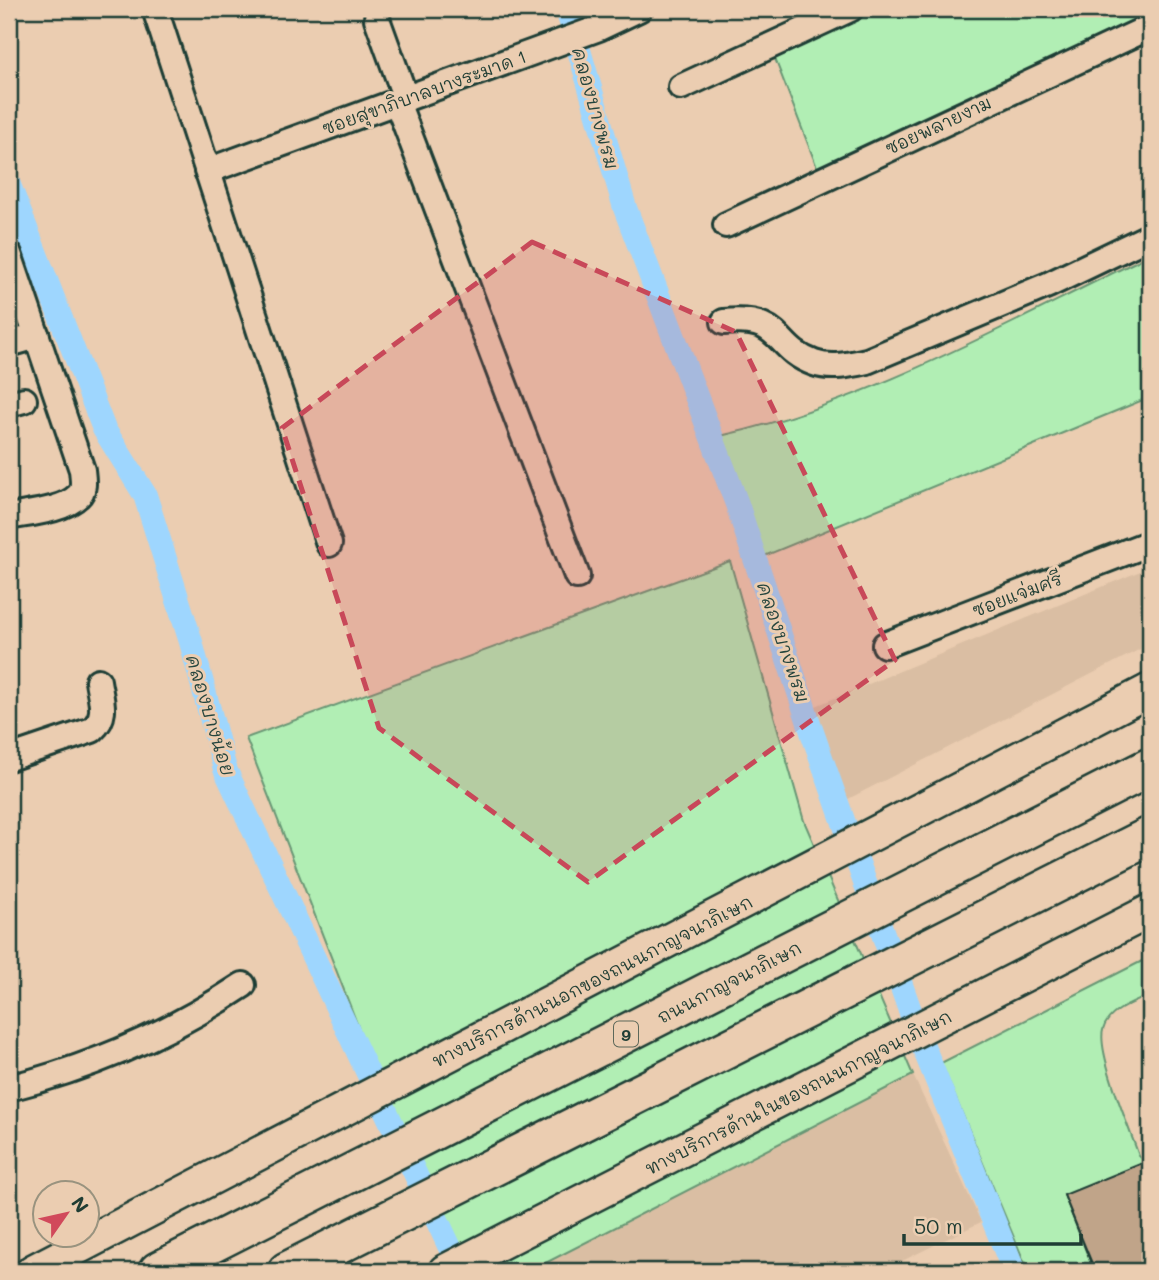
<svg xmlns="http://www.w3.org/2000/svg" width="1159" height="1280" viewBox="0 0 1159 1280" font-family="Mali,'Playpen Sans Thai',sans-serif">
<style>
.built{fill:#dabea3}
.green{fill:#b1eeb4;stroke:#689674;stroke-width:2}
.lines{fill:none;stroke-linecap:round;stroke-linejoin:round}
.canal{stroke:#9ed6fe;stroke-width:24}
.minor-casing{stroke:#1f3d34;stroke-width:30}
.major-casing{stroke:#1f3d34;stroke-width:37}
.highway-casing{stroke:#1f3d34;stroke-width:42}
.minor{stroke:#ebcdb1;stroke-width:24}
.major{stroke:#ebcdb1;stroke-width:32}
.highway{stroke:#ebcdb1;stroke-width:37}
.wall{fill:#a58d76;stroke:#1f3d34;stroke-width:2}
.building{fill:#c0a489;stroke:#1f3d34;stroke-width:2}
.marked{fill:#c84859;fill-opacity:0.2;stroke:#c84859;stroke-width:5;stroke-dasharray:14 9;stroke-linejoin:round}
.labels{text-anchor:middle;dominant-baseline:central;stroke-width:6;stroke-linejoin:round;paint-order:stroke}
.shield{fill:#ebcdb1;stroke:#5c685a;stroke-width:2}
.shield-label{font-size:16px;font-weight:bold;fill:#1f3d34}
.street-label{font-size:18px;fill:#1f3d34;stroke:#ebcdb1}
.water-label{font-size:19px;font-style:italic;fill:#25453e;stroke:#ebcdb1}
</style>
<rect width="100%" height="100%" fill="#ebcdb1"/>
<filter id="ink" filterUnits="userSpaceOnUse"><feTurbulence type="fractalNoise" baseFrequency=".0143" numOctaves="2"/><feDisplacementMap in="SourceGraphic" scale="14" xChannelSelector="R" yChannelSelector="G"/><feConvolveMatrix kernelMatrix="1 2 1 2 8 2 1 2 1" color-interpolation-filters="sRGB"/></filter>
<g filter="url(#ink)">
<g class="built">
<polygon points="1150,567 1150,644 848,799 811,708"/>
<polygon points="913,1075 981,1222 882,1271 530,1271"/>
</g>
<g class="green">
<polygon points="879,9 1150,9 1150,13 818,170 774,56"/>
<path d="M1150,255v142l-388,160 -42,-121c152,-34 291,-115 430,-181z"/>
<polygon points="730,561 804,821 913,1075 530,1271 470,1271 368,1052 246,738"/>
<path d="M1150,957v38c-16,8 -42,15 -47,35 -6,23 27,100 36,126l11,9v106h-122l-87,-208z"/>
</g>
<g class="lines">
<g class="canal">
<polyline points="567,9 625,208 737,504 812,732 919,1036 1014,1271"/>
<polyline points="9,185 104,429 145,495 191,642 225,769 461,1271"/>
</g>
<defs>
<g id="minor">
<polyline points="155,9 329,544"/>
<polyline points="378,9 377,19 406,99"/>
<polyline points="681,87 850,9"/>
<polyline points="397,102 577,576"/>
<polyline points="207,171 599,28 639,9"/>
<polyline points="726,225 1150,27"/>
<path d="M9,254l73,216c1,9 3,20 -4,26 -15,15 -50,17 -69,21"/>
<path d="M724,322c61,-6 48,26 90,41 17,6 35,2 53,-2l181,-76 102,-49"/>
<polyline points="9,344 37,336"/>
<polyline points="9,404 24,400"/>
<polyline points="885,645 1150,543"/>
<path d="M9,758l83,-28c16,-14 9,-29 6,-49"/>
<path d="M9,1088c83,-21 162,-55 234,-103"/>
</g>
<g id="major">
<polyline points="33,1271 1150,690"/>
<polyline points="445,1271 1150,911"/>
</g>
<g id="highway">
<polyline points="158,1271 1150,767"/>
<polyline points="287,1271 1150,836"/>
</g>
</defs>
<use href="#minor" class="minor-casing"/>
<use href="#major" class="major-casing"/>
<use href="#highway" class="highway-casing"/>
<use href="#minor" class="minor"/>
<use href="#major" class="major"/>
<use href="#highway" class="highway"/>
</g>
<polygon class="wall" points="1064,1195 1150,1271 1094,1271"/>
<polygon class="building" points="1150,1160 1150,1271 1095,1271 1064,1195"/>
</g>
<path class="marked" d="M532,242l204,90 159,328 -307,222 -209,-154 -97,-300z"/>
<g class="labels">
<rect class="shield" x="614" y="1021.5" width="24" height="25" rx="5"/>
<g class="shield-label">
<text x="626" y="1034">9</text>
</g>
<g class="street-label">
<text transform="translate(424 92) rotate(-20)">ซอยสุขาภิบาลบางระมาด 1</text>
<text transform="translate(938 125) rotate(-25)">ซอยพลายงาม</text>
<text transform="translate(1017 594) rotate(-21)">ซอยแจ่มศรี</text>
<text transform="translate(592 981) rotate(-27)">ทางบริการด้านนอกของถนนกาญจนาภิเษก</text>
<text transform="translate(729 982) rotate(-27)">ถนนกาญจนาภิเษก</text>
<text transform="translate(798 1092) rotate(-27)">ทางบริการด้านในของถนนกาญจนาภิเษก</text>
</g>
<g class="water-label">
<text transform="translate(596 108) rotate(74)">คลองบางพรม</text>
<text transform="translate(784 642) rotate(71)">คลองบางพรม</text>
<text transform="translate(211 715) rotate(73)">คลองบางน้อย</text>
</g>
</g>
<rect width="1159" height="1280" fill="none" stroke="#ebcdb1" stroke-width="35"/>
<rect x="18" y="18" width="1124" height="1245" fill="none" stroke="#1f3d34" stroke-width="2.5" filter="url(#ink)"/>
<g transform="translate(66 1214) rotate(56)"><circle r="33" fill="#ebcdb1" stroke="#99937f" stroke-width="2"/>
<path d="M0-5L12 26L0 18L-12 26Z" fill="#d1495b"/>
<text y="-10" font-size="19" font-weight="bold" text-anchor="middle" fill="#1f3d34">N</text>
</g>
<path d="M904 1234v10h177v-10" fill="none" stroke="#1f3d34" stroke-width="3.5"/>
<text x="914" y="1234" font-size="21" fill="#1f3d34" stroke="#ebcdb1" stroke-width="5" paint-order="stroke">50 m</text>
</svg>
